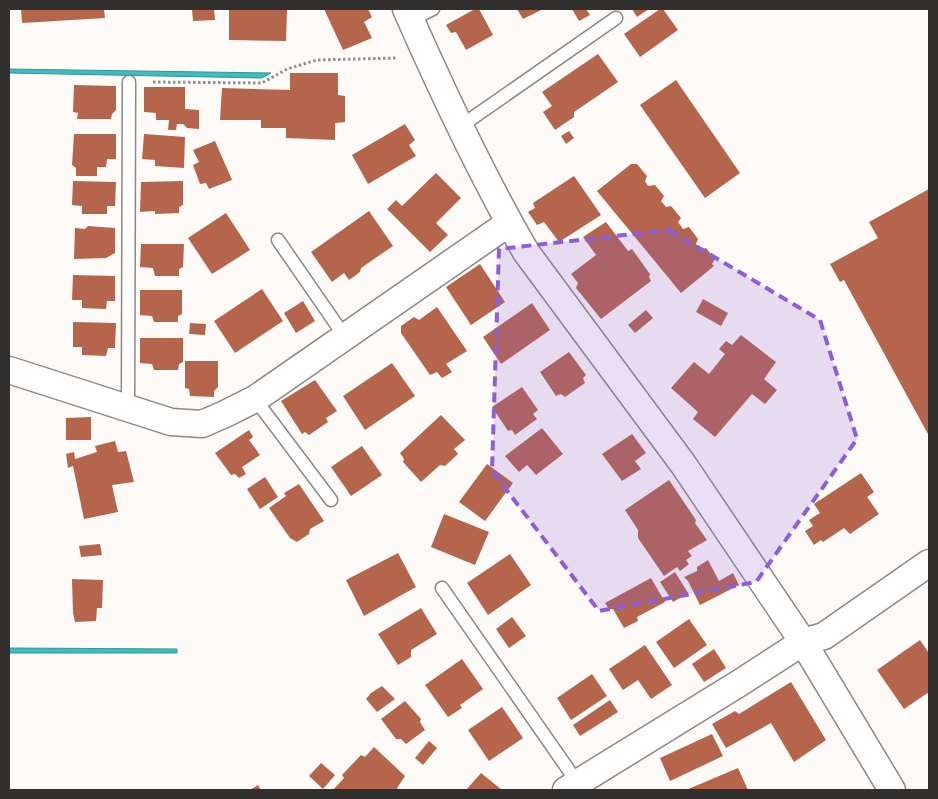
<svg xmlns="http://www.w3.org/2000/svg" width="938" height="799" viewBox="0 0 938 799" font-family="Literata,serif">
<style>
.water{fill:#3bbec1;stroke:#389395}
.building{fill:#b5654c}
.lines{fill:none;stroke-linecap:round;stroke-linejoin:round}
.lane-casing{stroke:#8b8885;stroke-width:15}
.street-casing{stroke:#8b8885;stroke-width:29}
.path{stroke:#94928f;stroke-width:3;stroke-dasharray:2.5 2.5;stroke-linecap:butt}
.lane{stroke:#fff;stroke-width:12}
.street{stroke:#fff;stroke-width:26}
.marked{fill:#8d5ed7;fill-opacity:0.2;stroke:#8d5ed7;stroke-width:4;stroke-dasharray:10 6;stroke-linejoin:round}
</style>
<rect width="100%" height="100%" fill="#fefaf7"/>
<g class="water">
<polygon points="9,69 271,73 262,78 9,73"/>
<polygon points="9,648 177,649 177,653 9,653"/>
</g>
<g class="building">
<polygon points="21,9 104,9 105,18 22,23"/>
<polygon points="192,9 214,9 215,20 193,21"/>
<polygon points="229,9 287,9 286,41 229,40"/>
<polygon points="324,9 368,9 372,17 364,22 372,38 343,50"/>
<polygon points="475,9 479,9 493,35 466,50 456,32 451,33 446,25"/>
<polygon points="517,9 543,9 523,19"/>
<polygon points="572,9 586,9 590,15 579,21"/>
<polygon points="632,9 649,9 637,17"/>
<polygon points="660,9 663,9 678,30 640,57 624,34"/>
<polygon points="598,54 618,82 574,112 574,117 555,130 543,112 552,106 542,92"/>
<polygon points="290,73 338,73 338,95 345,96 345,122 335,123 335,140 286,138 286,128 261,128 261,120 220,120 222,88 290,90"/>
<polygon points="676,80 740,173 705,198 640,105"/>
<polygon points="74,85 116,86 116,110 112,114 111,119 77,119 78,113 73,112"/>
<polygon points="144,87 185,87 185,109 199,110 199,129 187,128 183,124 177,124 176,130 168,130 169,120 156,120 156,113 144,112"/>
<polygon points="405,124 415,140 409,145 416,156 368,184 352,155"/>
<polygon points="569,131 574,138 566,144 561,136"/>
<polygon points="74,134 116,134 116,159 107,159 106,167 97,167 97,176 76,176 76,168 72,165"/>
<polygon points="144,134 185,137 184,168 155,166 155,160 142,159"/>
<polygon points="215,141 232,180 209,189 206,183 200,184 193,165 199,162 193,150"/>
<polygon points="631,164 637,164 647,176 645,181 648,186 655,185 664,196 661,201 666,207 671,206 681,218 678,222 683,229 689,227 698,239 696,244 700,250 706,248 715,259 712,264 714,266 681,293 597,191"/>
<polygon points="436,173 461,198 436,223 448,235 430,252 387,209 396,200 402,206"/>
<polygon points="574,176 601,215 559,242 544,222 537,225 528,212 535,208 533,203"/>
<polygon points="73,181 116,182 115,206 107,206 107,214 82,214 82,206 72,205"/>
<polygon points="183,181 183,205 179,207 179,213 155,214 155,211 140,212 141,182"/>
<polygon points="929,189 929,436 844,280 840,282 830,264 878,238 869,222"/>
<polygon points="369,211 393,246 361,268 360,272 349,280 344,273 332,282 311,252"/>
<polygon points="226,213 250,250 212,274 188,238"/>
<polygon points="606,222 628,251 632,249 650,274 649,277 651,281 601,319 576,288 578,283 571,274 596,255 583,237"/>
<polygon points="88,226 115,228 115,253 106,258 74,259 75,228 85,229"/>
<polygon points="141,244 184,244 183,267 179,269 179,276 155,276 153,268 140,267"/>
<polygon points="480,264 505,302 471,325 446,287"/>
<polygon points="73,275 115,276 115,301 107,301 106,309 82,308 82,300 72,300"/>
<polygon points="262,289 283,321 235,353 214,321"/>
<polygon points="140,290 182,290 182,314 178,316 178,322 154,322 152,316 140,315"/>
<polygon points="703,299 728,313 721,326 696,312"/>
<polygon points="303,301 315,321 296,333 284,313"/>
<polygon points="532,303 550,330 501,364 483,337"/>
<polygon points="437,307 467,351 446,364 452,372 442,378 437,372 430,375 401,333 401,326 414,317 419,320"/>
<polygon points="646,310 653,318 635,333 628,325"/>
<polygon points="73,322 116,323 115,348 108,348 106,356 82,355 82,347 73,347"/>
<polygon points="190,323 206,324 205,335 189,334"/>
<polygon points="741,335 776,362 764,379 777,390 765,404 752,394 715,437 693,419 698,412 671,388 694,362 709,374 725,354 719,349 726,341 732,345"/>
<polygon points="140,338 183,338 183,362 179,364 178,370 154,370 152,364 140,363"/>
<polygon points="569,352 586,375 583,378 585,383 565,397 561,394 556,396 540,372"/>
<polygon points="185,361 218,361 218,387 214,391 214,397 190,396 189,389 185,388"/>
<polygon points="392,363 415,396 365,430 343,396"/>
<polygon points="315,380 337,411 326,418 328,422 309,435 305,432 302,434 281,401"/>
<polygon points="522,387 538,410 533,414 537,419 515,435 512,430 508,431 492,407"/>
<polygon points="441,415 465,440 454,449 458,454 445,466 440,465 421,482 403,462 404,459 400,453"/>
<polygon points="91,417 91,440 66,440 66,418"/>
<polygon points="542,428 563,454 536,475 527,465 519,472 505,456"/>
<polygon points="249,430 253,437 249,440 260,455 242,467 246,474 239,478 235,474 231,475 215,453"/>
<polygon points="632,434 646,453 635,461 641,469 622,481 602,454"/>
<polygon points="115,441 118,452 126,451 134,482 112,485 118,512 84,519 73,466 68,468 66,454 74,452 75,459 97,452 95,446"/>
<polygon points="362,446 382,475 351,496 331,467"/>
<polygon points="487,464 513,483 485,521 459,502"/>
<polygon points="861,473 874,492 867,497 879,514 850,534 844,528 823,542 821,540 814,545 805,531 813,526 809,520 820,513 814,504"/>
<polygon points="265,477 278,497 260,509 247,489"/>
<polygon points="669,480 696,520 695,523 707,540 688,551 692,556 686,560 689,564 680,571 677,567 664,576 638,538 638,530 625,510"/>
<polygon points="299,484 324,521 310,529 309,534 297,542 290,538 269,508 286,496 284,493"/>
<polygon points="444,514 489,532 475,565 431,547"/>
<polygon points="100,544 102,555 81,557 79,546"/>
<polygon points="398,553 416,587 364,616 346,580"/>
<polygon points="510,554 531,585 488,615 467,583"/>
<polygon points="708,560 719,581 733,573 739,585 700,605 688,581 684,577 697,571 697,567"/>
<polygon points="675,572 688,593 673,602 660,582"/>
<polygon points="651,578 665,602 637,617 638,621 624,628 613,609 609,609 605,603"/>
<polygon points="72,579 103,580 102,608 97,608 96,621 75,622 73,613"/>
<polygon points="421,608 437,634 411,650 411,657 398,665 378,634"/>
<polygon points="512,617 526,636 509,648 496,629"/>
<polygon points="689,619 707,645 674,668 656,642"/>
<polygon points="920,640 929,653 929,692 904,709 877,670"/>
<polygon points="645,645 672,685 651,699 638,680 623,690 609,669"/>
<polygon points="714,649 726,668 704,682 692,664"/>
<polygon points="462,659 483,689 460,705 462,708 448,717 425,685"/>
<polygon points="592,674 607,696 571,720 557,698"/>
<polygon points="791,682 826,740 794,762 771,723 726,748 712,724 735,711 739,714"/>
<polygon points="382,686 395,699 377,712 366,699 371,693"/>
<polygon points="610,700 618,712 580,736 573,725"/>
<polygon points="405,701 421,719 420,722 425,730 406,744 401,739 396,739 381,719"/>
<polygon points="502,707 523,738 489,761 468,730"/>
<polygon points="712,734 723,756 670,781 660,758"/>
<polygon points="429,741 437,748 423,765 415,758"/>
<polygon points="374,747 405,776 397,788 399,790 333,790 344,778 342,775 361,755 365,757"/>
<polygon points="321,763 335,775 323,789 309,776"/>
<polygon points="738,768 748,790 686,790"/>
<polygon points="481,773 502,790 466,790"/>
<polygon points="258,785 261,790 250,790"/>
</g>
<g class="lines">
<defs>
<g id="lane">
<polyline points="411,20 433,9"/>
<polyline points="461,126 616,18"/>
<polyline points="278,240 345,337"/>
<polyline points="255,399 331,500"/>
<polyline points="128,409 129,82"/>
<polyline points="442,588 577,782"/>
</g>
<g id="street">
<path d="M406,9c36,82 75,165 120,243l157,212 120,178 89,148"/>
<polyline points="9,370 171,422 202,424 225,414 255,399 509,223"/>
<polyline points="566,790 738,684 803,642 824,636 929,563"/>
</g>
</defs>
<use href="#lane" class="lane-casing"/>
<use href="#street" class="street-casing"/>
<polyline class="path" points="153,82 262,83 287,69 317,60 396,58"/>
<use href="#lane" class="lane"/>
<use href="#street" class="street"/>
</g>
<path class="marked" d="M669,230l151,90 37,119 -101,143 -157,29 -107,-140 7,-222z"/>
<rect width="938" height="799" fill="none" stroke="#31302e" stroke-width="20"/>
</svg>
